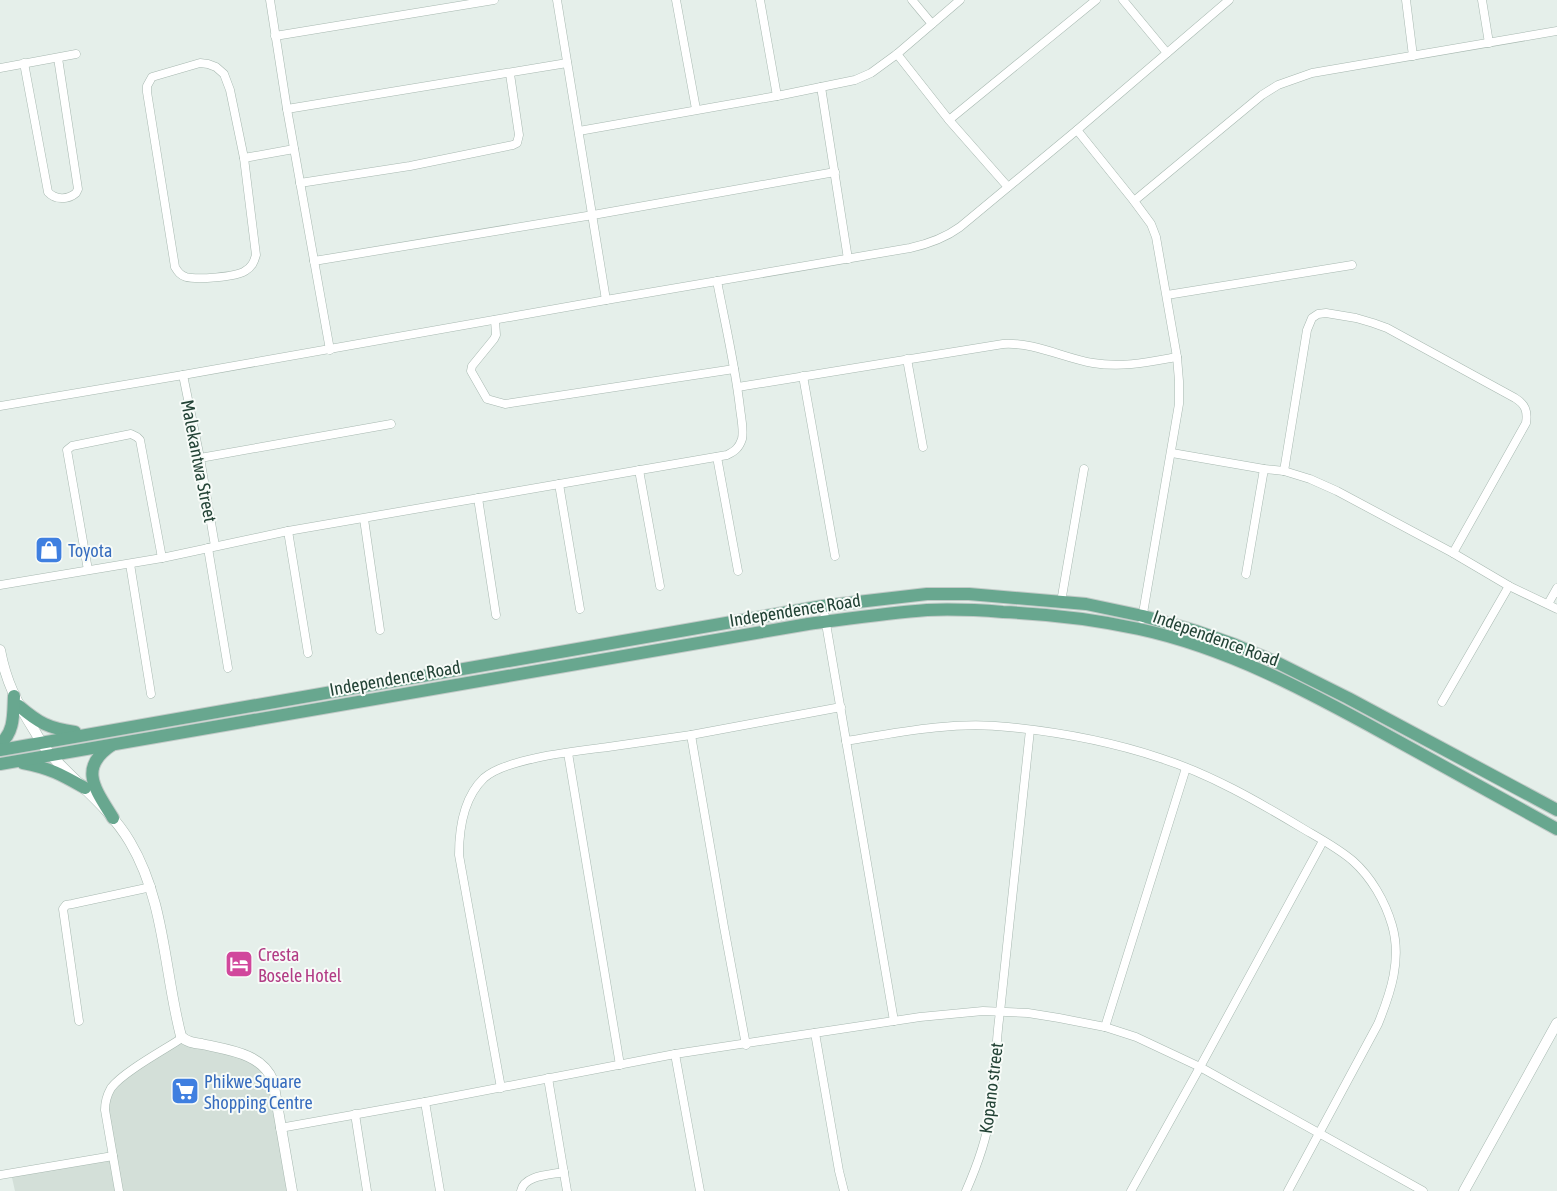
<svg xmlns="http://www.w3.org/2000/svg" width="1557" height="1191" viewBox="0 0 1557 1191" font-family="'Asap Condensed',sans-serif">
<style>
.built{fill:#d3dfd8}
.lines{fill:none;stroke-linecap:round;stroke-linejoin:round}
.minor-casing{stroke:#a7b8b0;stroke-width:9}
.tertiary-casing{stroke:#a7b8b0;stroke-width:11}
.primary-casing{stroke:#c1cac7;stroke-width:14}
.minor{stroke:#fff;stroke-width:8}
.tertiary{stroke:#fff;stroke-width:10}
.primary{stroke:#68a78f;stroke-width:12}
.labels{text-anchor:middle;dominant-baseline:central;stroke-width:4;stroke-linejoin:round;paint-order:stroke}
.street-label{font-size:18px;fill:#234336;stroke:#f7fbf8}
.shop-label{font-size:18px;fill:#366cbe;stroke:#f7fbf8;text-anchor:start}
.hotel-label{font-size:18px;fill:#b23c85;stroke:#f7fbf8;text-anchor:start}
</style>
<rect width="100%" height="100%" fill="#e5efea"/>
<polygon class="built" points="181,1036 242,1053 266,1069 292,1191 15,1191 11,1173 113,1156 105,1110 109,1091"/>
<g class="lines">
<defs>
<g id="minor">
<polyline points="270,0 287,109 330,350"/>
<polyline points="557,0 606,300"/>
<polyline points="676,0 696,109"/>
<polyline points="760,0 777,96"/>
<polyline points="912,0 932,24"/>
<polyline points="1123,0 1167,53"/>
<polyline points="1406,0 1413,56"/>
<polyline points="1482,0 1489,43"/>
<polyline points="275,36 494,0"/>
<polyline points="897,54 949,120 1008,187"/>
<path d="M24,63l24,129c7,8 20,8 28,1l2,-4 -20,-131"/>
<path d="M200,63l8,1 8,3 8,7 6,16 14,68 12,97c-2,7 -4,12 -11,16 -9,6 -48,9 -59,6 -6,-2 -8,-5 -11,-10l-28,-175v-6l5,-9z"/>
<polyline points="0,68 76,54"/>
<polyline points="821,87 848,259"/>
<polyline points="287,109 567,63"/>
<polyline points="949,120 1096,0"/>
<polyline points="1077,130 1134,201 1151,224 1156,237 1177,357 1179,381 1179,404 1142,619"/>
<polyline points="579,131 777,96 855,80 871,73 897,54 960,0"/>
<polyline points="244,158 294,149"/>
<polyline points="300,183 410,166 513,145 517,143 519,135 510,74"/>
<polyline points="1134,201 1262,95 1278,85 1312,73 1557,31"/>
<polyline points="314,261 593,215 835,172"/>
<polyline points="1167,295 1352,265"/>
<polyline points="495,320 496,335 494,339 472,366 471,371 487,399 505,404 734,369"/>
<polyline points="907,359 923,447"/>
<polyline points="183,375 200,458 215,546"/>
<polyline points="803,376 835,556"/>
<path d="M738,387l265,-43c32,-2 60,14 90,19 29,5 56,-1 84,-6"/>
<path d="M0,406l183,-31 423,-75 304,-52c18,-4 35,-10 50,-21l117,-97 152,-130"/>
<polyline points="1172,453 1264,469 1284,471 1310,479 1337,491 1453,553 1509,586 1557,609"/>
<polyline points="717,457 738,571"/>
<polyline points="200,458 391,424"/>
<polyline points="639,470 660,586"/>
<path d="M1284,471l23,-141 5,-12 6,-4 8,-1 30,5 17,5 14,5 128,70c10,6 13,13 11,25l-73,130"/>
<polyline points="559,484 580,609"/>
<polyline points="478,498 496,615"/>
<polyline points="364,519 380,630"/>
<polyline points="288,531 308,653"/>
<polyline points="208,548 228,668"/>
<polyline points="130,564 151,694"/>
<polyline points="88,570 67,450 72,446 131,434 137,437 140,440 162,558"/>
<polyline points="1246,574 1264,469"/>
<path d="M0,585l162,-27 126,-27 439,-76c8,-4 12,-7 15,-16 2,-10 -1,-21 -2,-31 -5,-43 -15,-85 -23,-127"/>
<polyline points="1061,602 1084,469"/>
<polyline points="1548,604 1557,588"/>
<polyline points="823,606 894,1021"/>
<polyline points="1442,702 1509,586"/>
<polyline points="691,735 724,927 746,1045"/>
<path d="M846,741c54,-9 108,-20 162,-14 50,5 104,15 152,31 50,16 97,43 142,70 17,10 36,20 51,33 18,16 32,40 39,64 10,34 -1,67 -14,99l-90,167"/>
<polyline points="568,753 620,1065"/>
<polyline points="79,1021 63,909 66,905 72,904 151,887"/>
<polyline points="1105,1027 1186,768"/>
<polyline points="815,1033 839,1171 844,1191"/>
<polyline points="675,1054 700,1191"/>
<polyline points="548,1078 567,1191"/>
<path d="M501,1088l-42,-233c0,-27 4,-57 25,-77 23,-20 93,-27 124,-31 28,-4 56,-8 83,-12 50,-9 100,-19 150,-28"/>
<polyline points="425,1102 440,1191"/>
<polyline points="355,1114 367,1191"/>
<polyline points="280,1128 425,1102 675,1054 920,1017 983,1011 1028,1013 1059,1018 1105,1027 1136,1037 1200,1067 1423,1191"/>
<polyline points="0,1175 113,1156"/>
<path d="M119,1191l-14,-81c0,-8 2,-15 6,-22 12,-16 53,-38 71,-50"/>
<path d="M521,1191c3,-16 29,-16 43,-19"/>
<path d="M966,1191c11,-25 20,-49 24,-76 6,-35 5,-69 10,-103l30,-282"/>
<polyline points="1131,1191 1200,1067 1323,841"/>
</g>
<g id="tertiary">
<path d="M0,650c6,32 17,53 34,80 5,8 10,18 17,25 26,29 59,53 79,87 35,59 34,129 51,194 5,6 13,7 21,8 26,6 60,9 71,37l19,110"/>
<polyline points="1464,1191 1557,1023"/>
</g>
<g id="primary">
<path d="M19,706c20,17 29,22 56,26"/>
<path d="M0,744c15,-12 13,-31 14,-48"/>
<path d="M112,745c-35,23 -16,45 1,73"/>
<polyline points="0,750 823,606 927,594 969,594 1086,604 1143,616 1196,631 1233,644 1278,663 1348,698 1557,810"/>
<path d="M23,763c27,5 39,12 62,25"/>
<path d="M0,764l808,-140c39,-5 79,-11 119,-14 26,-1 51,0 76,2 46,2 91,7 136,17 88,19 168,62 246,105 57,32 115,63 172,95"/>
</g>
</defs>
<use href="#minor" class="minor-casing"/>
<use href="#tertiary" class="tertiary-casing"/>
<use href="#primary" class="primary-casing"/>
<use href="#minor" class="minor"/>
<use href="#tertiary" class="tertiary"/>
<use href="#primary" class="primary"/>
</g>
<defs>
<symbol id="shop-square" viewBox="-11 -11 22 22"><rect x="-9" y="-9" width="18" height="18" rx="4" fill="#3f7fe0" stroke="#f7fbf8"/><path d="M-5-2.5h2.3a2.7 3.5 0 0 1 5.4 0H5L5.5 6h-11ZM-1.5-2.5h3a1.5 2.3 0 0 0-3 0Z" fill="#fff"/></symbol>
<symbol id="hotel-square" viewBox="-11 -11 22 22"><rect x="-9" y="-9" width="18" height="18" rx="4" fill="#d1479c" stroke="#f7fbf8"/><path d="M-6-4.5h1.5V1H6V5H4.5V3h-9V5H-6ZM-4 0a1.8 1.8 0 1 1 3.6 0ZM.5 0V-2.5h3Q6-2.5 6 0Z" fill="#fff"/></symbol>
<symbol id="supermarket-square" viewBox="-11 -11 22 22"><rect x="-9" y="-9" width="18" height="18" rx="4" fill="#3f7fe0" stroke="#f7fbf8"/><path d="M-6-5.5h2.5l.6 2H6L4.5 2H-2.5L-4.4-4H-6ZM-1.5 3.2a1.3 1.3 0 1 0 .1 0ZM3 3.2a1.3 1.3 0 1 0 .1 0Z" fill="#fff"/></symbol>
</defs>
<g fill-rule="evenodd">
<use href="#shop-square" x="33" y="534" width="32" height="32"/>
<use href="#hotel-square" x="223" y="948" width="32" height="32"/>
<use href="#supermarket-square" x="169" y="1075" width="32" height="32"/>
</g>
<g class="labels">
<g class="street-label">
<text transform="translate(199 461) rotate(79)">Malekantwa Street</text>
<text transform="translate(795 610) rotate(-9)">Independence Road</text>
<text transform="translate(1216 638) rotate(20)">Independence Road</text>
<text transform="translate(395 678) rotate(-10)">Independence Road</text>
<text transform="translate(991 1088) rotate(-83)">Kopano street</text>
</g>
<g class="shop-label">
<text x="68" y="550">Toyota</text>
<text x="204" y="1081">Phikwe Square<tspan x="204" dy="21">Shopping Centre</tspan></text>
</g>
<g class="hotel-label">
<text x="258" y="954">Cresta<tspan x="258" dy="21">Bosele Hotel</tspan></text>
</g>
</g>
</svg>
